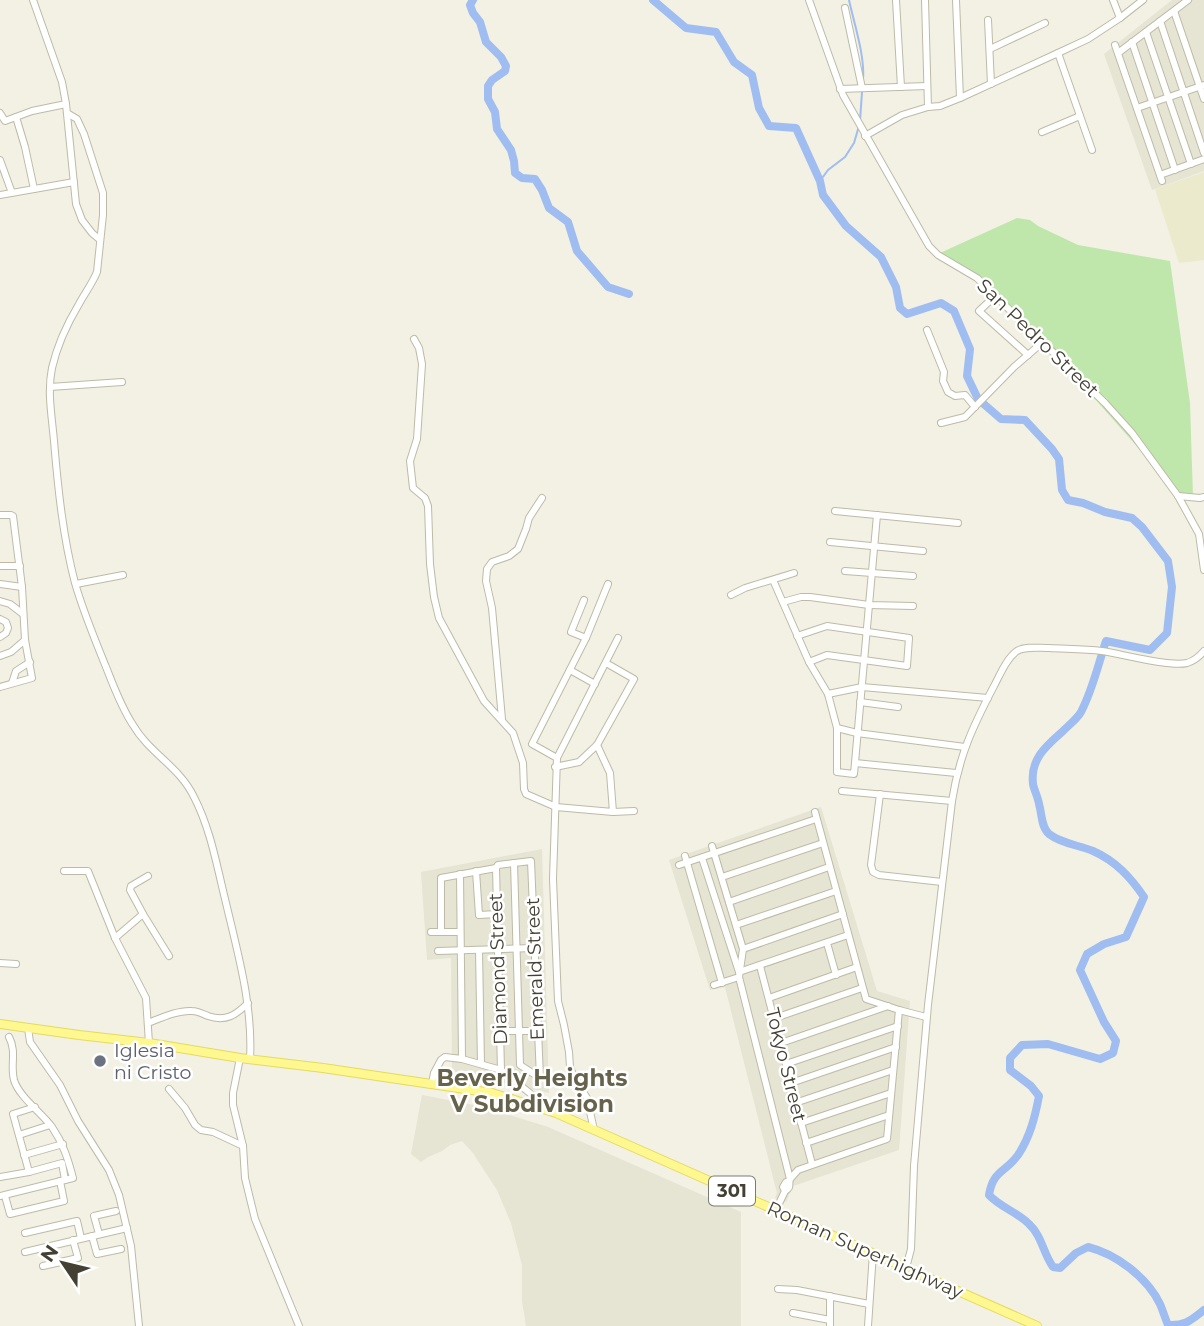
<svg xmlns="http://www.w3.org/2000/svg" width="1204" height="1326" viewBox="0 0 1204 1326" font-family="Montserrat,sans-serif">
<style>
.residential{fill:#e6e4d2}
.education{fill:#ebeacd}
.green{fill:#bfe7ac}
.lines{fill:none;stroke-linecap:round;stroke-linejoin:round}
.stream{stroke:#9fbdf0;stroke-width:2}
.river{stroke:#9fbdf0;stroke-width:8}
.minor-casing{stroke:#bdbba7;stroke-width:8}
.major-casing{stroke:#e4da60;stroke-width:10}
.minor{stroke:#fff;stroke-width:6}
.major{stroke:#fff890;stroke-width:8}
.worship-dot{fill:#6b7280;stroke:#fff;stroke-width:2.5}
.labels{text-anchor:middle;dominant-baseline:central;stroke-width:5;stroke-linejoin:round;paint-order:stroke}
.shield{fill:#fff;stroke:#7c7a71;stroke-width:2}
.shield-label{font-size:18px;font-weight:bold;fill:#444134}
.street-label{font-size:19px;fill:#444134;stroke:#fff}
.worship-label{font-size:19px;fill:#5b616d;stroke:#fff;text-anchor:start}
.quarter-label{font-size:23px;font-weight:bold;fill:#67624b;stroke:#fff}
</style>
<rect width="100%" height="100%" fill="#f2f1e4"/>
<g class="residential">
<polygon points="1172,0 1204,0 1204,171 1152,190 1104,54"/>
<polygon points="821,807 877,991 910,1001 899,1150 793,1186 786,1202 775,1198 777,1193 725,987 710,990 669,860"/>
<polygon points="542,849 549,1093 452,1071 451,958 427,960 421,872"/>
<polygon points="422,1095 484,1107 548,1127 741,1212 741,1326 526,1326 522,1301 522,1265 511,1223 497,1190 480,1164 473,1153 462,1141 450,1145 442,1151 428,1157 421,1162 411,1154"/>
</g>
<polygon class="education" points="1204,172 1204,260 1179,263 1155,189"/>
<polygon class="green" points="1017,218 1030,220 1038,226 1078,245 1170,261 1190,403 1193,497 1181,496 1047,345 977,276 940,253"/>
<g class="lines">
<g class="stream">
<path d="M849,0c5,23 16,56 14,79"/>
<polyline points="860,121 862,92"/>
<polyline points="820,181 828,170 845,157 854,143 859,126"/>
</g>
<g class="river">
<polyline points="473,0 470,5 473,13 480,22 486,42 501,57 506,66 505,71 492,80 488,86 488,99 495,112 497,129 511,150 514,161 515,173 522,178 535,179 542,190 549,208 568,222 577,251 608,287 629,294"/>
<path d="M653,0l33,28 30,4 18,30 18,13 7,33 10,18 27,2 24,53 3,14 23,31 35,31 15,30 4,21 7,6 34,-11 13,8 16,38 -3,27 11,23 23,20 24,1 27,29 7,10 3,31 6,10 15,3 22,9 27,6 10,9 26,34 4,26 -5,46 -17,17 -44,-9c-8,24 -13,48 -25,71 -4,7 -12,13 -18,19 -17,15 -33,28 -30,53 1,6 5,13 6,20 3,10 2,23 10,30 13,10 30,11 44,17 23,10 38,27 51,46l-18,40 -22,7 -17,10 -7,16 24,52 12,19 -3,12 -13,6 -52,-15 -26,1 -12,13v12l21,16 8,10c-4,21 -9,41 -21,59 -13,18 -25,15 -29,40 11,12 28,17 40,29 13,12 14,29 24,43l7,1 16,-15 12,-6c28,7 59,30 72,57 3,7 5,14 8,21 18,1 23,-5 36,-15"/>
</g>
<defs>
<g id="minor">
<polyline points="33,0 62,82 66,104 76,204 82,220 92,233 99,239"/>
<polyline points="809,0 843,95 929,246 938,255 977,278 1105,403 1132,433 1178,496 1199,534 1204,570"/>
<polyline points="896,0 901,87"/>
<polyline points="925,0 928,107"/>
<polyline points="956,0 960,98"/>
<polyline points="1113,0 1120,18"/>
<polyline points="845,8 862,88"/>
<polyline points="1174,11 1204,99"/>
<polyline points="988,20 991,84"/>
<polyline points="1160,21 1204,153"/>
<polyline points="1146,32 1191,164"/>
<polyline points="1132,42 1175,170"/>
<polyline points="1115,45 1162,181"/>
<polyline points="990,49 1045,23"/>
<polyline points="1058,53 1092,150"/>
<polyline points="1118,53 1188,0"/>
<polyline points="840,89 927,86"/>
<polyline points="1137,108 1204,85"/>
<polyline points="0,113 5,121 32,111 66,104"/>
<path d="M67,113l10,6 7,15 19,59v22l-6,57c-5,12 -12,21 -18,32 -12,20 -22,42 -27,64 -5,24 0,49 2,73 4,48 9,96 21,142 8,28 20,57 31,84 8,20 15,40 27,58 17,29 46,41 61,72 17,33 23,70 32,106 12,51 27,103 24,156"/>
<polyline points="16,117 25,147 34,189"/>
<polyline points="1042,132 1080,116"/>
<polyline points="865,136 902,115 928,107 940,106 960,98 1058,53 1088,39 1120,18 1143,0"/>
<polyline points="0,160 12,193"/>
<polyline points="1160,175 1204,159"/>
<polyline points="0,195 74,182"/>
<polyline points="995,296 979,311 1028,355"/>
<polyline points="927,330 944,372 943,381 948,392 955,396 965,395 975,407"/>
<polyline points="414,339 419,348 422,364 417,439 410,461 413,488 425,498 428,506 430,564 434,597 439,618 484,701 513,733 523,763 524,789 526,794 556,807 613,812 610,773 597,745"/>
<polyline points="50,387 122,382"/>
<polyline points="941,423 965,417 1014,367 1043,342"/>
<polyline points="1178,496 1200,498 1204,497"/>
<polyline points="835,511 958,523"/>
<polyline points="0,515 11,515 13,516 22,587 25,640 32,678 0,687"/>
<polyline points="830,542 923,551"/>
<polyline points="0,566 20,566"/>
<polyline points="845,571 913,576"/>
<polyline points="773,580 809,662 828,694 837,728 837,772 854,774 877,515"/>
<polyline points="0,584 22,587"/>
<polyline points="76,584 123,575"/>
<polyline points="731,595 745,588 794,573"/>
<polyline points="584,600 571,632 586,638"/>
<polyline points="0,601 10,604 23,614"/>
<polyline points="783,602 801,597 810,597 869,605 913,606"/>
<polyline points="0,619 6,622 8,628 6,633 0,637"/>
<polyline points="797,636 827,626 909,638 907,666 827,655 809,662"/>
<polyline points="0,656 11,652 25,640"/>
<polyline points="570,670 595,684"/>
<polyline points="12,683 16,671 30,662"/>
<polyline points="828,694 862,687 988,698"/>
<polyline points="860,702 898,707"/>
<polyline points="502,719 492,608 486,581 487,569 492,562 509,556 518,549 526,529 529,518 542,498"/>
<polyline points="837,728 857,733 965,747"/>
<polyline points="557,758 618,638"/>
<polyline points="855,763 956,773"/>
<polyline points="555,767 579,762 597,745 634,679 606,663"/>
<polyline points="842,791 952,801"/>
<polyline points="880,794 871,865 873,872 879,875 942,882"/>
<polyline points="613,812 634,811"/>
<polyline points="815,812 866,999 899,1010 926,1017"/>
<path d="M712,846l31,103 -4,28 51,202c-2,6 2,8 -5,12"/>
<polyline points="685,856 722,983"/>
<polyline points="702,858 739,972 848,935"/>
<polyline points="514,863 520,1065 540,1078"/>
<polyline points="679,865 816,819"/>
<polyline points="496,868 501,1070"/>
<polyline points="64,871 88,871 115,938 146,998 149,1043"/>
<polyline points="476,871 479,915 497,914"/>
<polyline points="460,874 462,1059"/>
<polyline points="722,877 823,843"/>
<polyline points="729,902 829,867"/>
<polyline points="143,914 169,956"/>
<polyline points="736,925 836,891"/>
<polyline points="431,932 460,932"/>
<polyline points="441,932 441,878 496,868 498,865 531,861 540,1078"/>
<polyline points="115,938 143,914 130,890 131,886 148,876"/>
<polyline points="827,943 836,975"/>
<polyline points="743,949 843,914"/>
<polyline points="479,950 481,1064"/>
<polyline points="438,951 535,948"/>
<polyline points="0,963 16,964"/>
<polyline points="760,966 812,1164"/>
<polyline points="714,985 739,977"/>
<polyline points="769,998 857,967"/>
<polyline points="775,1018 862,988"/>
<path d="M148,1023c13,-5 30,-13 44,-12 6,0 11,3 16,5 18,6 28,-1 40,-13"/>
<polyline points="28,1028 30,1042 60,1085 78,1121 109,1170 119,1195 131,1246 139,1326"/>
<polyline points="500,1031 537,1031"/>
<polyline points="781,1043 888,1006"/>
<polyline points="240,1058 233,1093 233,1105 243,1146 245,1178 255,1219 299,1326"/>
<polyline points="786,1064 898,1026"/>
<polyline points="432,1083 434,1073 441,1060 445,1057 462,1059 501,1070 551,1110"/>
<polyline points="791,1083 896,1047"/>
<polyline points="169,1089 185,1108 195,1125 201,1130 213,1132 243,1146"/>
<polyline points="795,1103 893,1070"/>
<polyline points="801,1123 891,1093"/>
<polyline points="594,1130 587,1098 574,1077 570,1067 569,1052 564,1025 558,1001 553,879 557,758 532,744 586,638 608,584"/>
<polyline points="19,1135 50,1125"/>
<polyline points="806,1143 889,1115"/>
<polyline points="24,1155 63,1144"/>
<polyline points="29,1172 13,1114 35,1107"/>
<polyline points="0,1177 29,1172 62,1163 65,1180"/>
<polyline points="790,1179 798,1170 887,1139 899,1010"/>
<path d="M0,1196l73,-18c-5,-19 -10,-35 -21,-51 -10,-14 -33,-30 -38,-47 -4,-15 3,-28 -5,-43"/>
<polyline points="5,1196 10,1214 64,1201 60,1181"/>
<polyline points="776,1210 785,1191 783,1187 786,1182 789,1181"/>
<polyline points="25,1233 77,1221 81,1238"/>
<polyline points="99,1234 94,1216 116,1211"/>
<polyline points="92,1236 97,1254 121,1249"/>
<polyline points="25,1252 127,1228"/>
<polyline points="43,1266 78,1258 73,1240"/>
<path d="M906,1268l5,-19 3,-83 14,-161 24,-204c7,-45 21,-75 42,-115 6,-11 12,-27 23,-35 8,-5 22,-3 32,-3 18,1 35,1 53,3 20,3 67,16 85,12 7,-2 12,-6 17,-12"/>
<polyline points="778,1289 797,1290 869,1304"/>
<polyline points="793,1313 830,1320"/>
<polyline points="830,1326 830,1296"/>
<polyline points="868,1326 873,1253"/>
</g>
<polyline id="major" points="0,1024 79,1035 149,1043 240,1058 323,1068 492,1093 556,1113 1037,1326"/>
</defs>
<use href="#minor" class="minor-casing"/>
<use href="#major" class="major-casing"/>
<use href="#minor" class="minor"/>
<use href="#major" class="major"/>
</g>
<circle class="worship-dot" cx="100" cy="1061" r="7"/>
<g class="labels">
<rect class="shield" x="709" y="1176.5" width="46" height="29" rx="5"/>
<g class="shield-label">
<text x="732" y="1191">301</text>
</g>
<g class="street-label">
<text transform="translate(1038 338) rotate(44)">San Pedro Street</text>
<text transform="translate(498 969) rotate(-92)">Diamond Street</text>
<text transform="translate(535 969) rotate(-92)">Emerald Street</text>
<text transform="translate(786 1065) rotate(76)">Tokyo Street</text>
<text transform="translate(865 1250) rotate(24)">Roman Superhighway</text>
</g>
<g class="worship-label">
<text x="114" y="1050">Iglesia<tspan x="114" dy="22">ni Cristo</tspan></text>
</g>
<g class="quarter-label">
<text x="532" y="1078">Beverly Heights<tspan x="532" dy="26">V Subdivision</tspan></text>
</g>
</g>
<g transform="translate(63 1263) rotate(305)" stroke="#ffffff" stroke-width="5" paint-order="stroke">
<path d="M0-5L12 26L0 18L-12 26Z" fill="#444134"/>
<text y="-10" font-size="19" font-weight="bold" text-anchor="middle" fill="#444134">N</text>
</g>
</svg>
